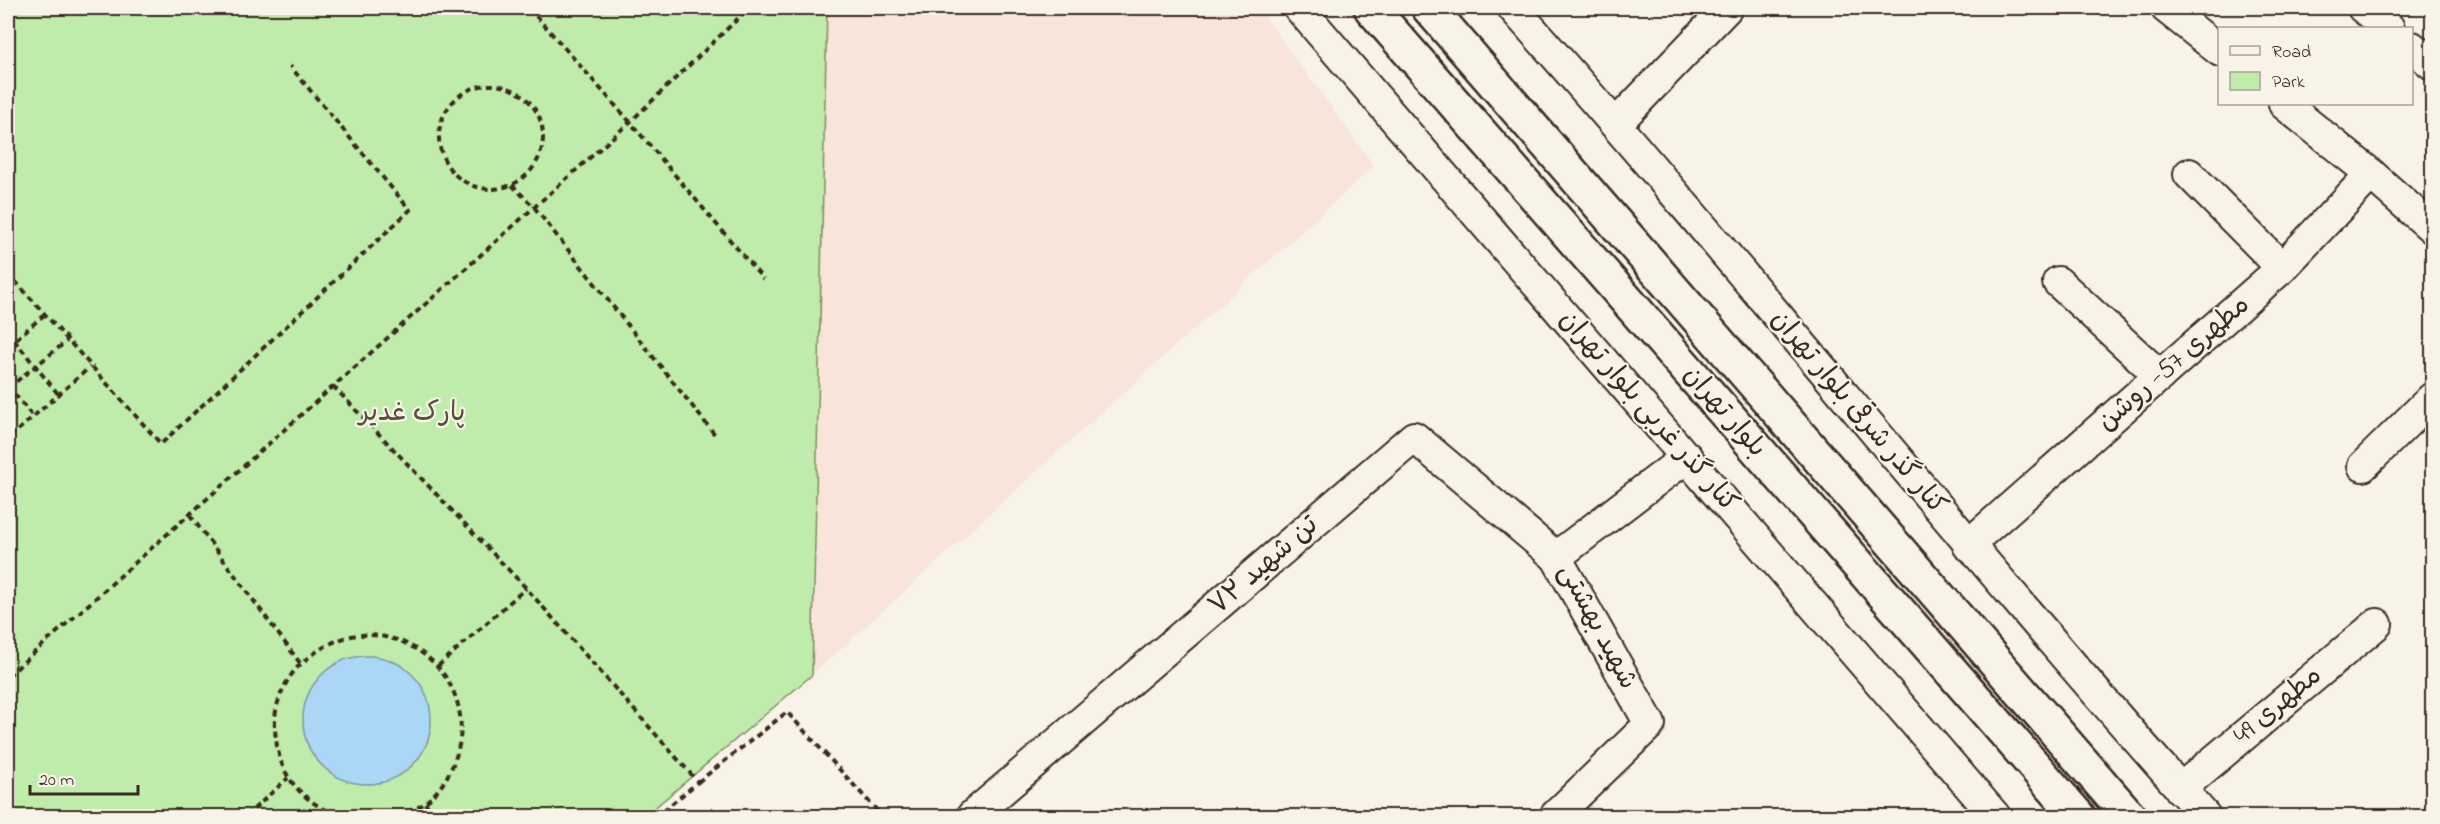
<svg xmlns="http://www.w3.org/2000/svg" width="2440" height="824" viewBox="0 0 2440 824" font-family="'Indie Flower','Playpen Sans Arabic',sans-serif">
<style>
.built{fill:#f8e4d8}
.green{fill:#bfecaa;stroke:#7d8b64;stroke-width:1.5}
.water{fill:#abd7f7;stroke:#7e92a0;stroke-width:1.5}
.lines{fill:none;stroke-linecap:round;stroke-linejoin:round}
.minor-casing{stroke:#3b2a1e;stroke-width:34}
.secondary-casing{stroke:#3b2a1e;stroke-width:38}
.path{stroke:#3b2a1e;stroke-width:4;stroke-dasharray:6 4.5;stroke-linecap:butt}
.minor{stroke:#f7f3e8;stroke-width:30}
.secondary{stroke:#f7f3e8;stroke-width:33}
.labels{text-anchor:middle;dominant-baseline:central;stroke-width:4.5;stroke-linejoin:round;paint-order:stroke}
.street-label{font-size:27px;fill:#3b2a1e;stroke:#f7f3e8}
.park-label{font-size:27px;fill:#55513a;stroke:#f7f3e8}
</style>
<rect width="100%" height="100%" fill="#f7f3e8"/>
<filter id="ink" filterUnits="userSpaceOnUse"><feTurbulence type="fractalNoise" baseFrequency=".0167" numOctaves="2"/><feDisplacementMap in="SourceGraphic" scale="12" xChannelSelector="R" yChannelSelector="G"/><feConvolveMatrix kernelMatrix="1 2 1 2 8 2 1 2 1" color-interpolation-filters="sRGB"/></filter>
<g filter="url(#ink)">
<polygon class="built" points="827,8 1259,8 1374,166 812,675"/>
<polygon class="green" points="8,8 827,8 812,675 645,816 8,816"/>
<circle class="water" cx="367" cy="720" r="64"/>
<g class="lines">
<defs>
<g id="minor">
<polyline points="1299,8 1995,816"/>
<path d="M1513,8c236,265 455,544 692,808"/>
<polyline points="2166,8 2220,51"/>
<polyline points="2363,8 2389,28"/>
<polyline points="2412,47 2432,64"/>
<polyline points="2284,104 2371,174 2432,228"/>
<polyline points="1616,124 1727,8"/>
<polyline points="2189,174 2282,268"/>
<polyline points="2058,282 2160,376"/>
<polyline points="2363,466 2432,398"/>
<polyline points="1968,545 2282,268 2371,174"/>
<polyline points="2180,789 2377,624"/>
<polyline points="972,816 1414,437 1556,557"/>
<polyline points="1555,816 1650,724 1556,557 1687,457"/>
</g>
<g id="secondary">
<polyline points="1371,8 2078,816"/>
<polyline points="1429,8 2129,816"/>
</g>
</defs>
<use href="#minor" class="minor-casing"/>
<use href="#secondary" class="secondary-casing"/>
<g class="path">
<polyline points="529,8 630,122 763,279"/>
<circle cx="491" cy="137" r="52"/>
<polyline points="512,185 534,207 716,436"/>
<polyline points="8,273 161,444 410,210 290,66"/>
<polyline points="8,290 16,283"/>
<polyline points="14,340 59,395"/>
<polyline points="8,346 44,315"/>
<polyline points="8,386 34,418"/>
<polyline points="333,386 526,588 698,782 657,816"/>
<polyline points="8,388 67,341"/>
<polyline points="10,437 90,367"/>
<polyline points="190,515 300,663"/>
<polyline points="438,666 526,588"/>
<polyline points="8,676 630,122 749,8"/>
<polyline points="698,782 787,712 882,816"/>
<polyline points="425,803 435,816"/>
<polyline points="246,816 288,778"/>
<path d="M336,816c-39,-20 -58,-41 -61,-87 -2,-26 12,-56 33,-71 14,-11 27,-18 44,-22 14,-3 32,0 45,4 54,19 79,77 54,129 -6,13 -16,27 -28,35 -7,5 -16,8 -24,12"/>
</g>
<use href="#minor" class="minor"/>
<use href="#secondary" class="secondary"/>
</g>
</g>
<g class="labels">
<g class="street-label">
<text transform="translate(2174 364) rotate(-41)">مطهری 57- روشن</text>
<text transform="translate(1648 412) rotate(49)">کنار گذر غربی بلوار تهران</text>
<text transform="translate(1724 412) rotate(49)">بلوار تهران</text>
<text transform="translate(1858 413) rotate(50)">کنار گذر شرقی بلوار تهران</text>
<text transform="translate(1264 566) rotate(-41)">۷۲ تن شهید</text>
<text transform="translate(1597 627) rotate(62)">شهید بهشتی</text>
<text transform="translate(2278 706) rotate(-40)">مطهری 49</text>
</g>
<g class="park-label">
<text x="412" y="413">پارک غدیر</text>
</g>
</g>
<rect width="2440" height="824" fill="none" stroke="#f7f3e8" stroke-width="30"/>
<rect x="15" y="15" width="2410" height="794" fill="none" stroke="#3b2a1e" stroke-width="2" filter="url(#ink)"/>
<rect x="2218" y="27" width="195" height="78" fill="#f7f3e8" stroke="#aca397" stroke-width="1.5"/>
<rect x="2230" y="46" width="30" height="9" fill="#f7f3e8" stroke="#aca397" stroke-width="1.5"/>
<text x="2272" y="57" font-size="18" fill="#3b2a1e">Road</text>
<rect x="2230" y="72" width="30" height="18" fill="#bfecaa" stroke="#aca397" stroke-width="1.5"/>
<text x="2272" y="87" font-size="18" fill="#3b2a1e">Park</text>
<path d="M30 785v9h108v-9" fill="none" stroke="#3b2a1e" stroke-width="3"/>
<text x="39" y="785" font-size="18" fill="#3b2a1e" stroke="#f7f3e8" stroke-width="4.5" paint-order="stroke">20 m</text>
</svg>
